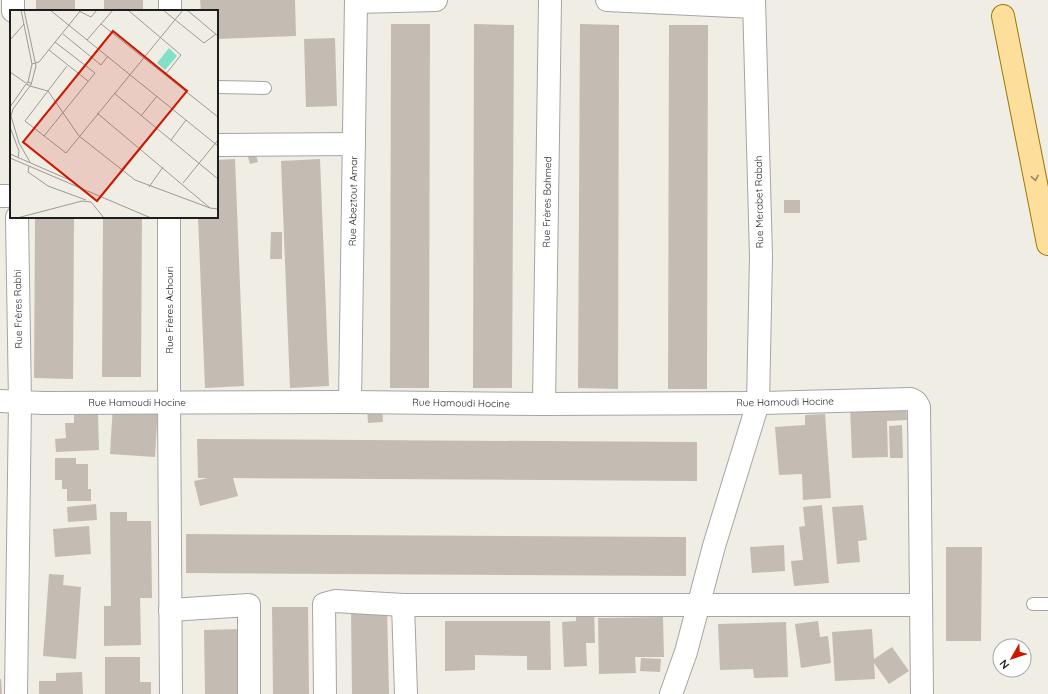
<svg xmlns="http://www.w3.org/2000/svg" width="1048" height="694" viewBox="0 0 1048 694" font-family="Quicksand,sans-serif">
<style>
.building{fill:#c4bcb3}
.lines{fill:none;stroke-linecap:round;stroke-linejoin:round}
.lane-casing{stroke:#a5a5a5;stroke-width:14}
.street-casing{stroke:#a5a5a5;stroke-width:24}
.primary-casing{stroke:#970;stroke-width:24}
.lane{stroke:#fff;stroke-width:12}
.street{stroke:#fff;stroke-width:22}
.primary{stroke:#fdde9b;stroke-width:22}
.oneway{stroke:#998863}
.labels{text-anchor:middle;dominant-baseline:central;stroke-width:3;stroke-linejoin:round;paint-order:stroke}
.street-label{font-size:10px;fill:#1e1e1e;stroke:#fff}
.inset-road{fill:none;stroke:#9b9a95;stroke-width:1}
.view{fill:#cd1700;fill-opacity:0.15;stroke:#cd1700;stroke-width:2}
.inset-edge{fill:none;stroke:#1e1e1e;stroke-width:2}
</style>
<rect width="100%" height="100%" fill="#efede4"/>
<g class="building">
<rect x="36" y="0" width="39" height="11"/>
<rect x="104" y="0" width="39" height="11"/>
<polygon points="200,0 295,0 296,36 217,39 217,11 201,11"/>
<polygon points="391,24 430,24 429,388 390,388"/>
<polygon points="474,24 514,25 512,388 473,388"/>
<polygon points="580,24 619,25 618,389 578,388"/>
<polygon points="669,25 708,25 707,389 668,389"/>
<polygon points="335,38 337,106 306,107 304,39"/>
<polygon points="255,151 258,162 250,164 247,153"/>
<polygon points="235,159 244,386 205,388 198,217 217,217 217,160"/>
<polygon points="320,159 329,386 290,388 281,161"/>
<rect x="784" y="200" width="16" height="13"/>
<polygon points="35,217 74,217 73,379 34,378"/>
<polygon points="103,217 142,217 141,377 102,377"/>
<polygon points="271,232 282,232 282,259 270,259"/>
<polygon points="113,404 158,407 155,457 110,454"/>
<polygon points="906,404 907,420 887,421 888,457 852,458 850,405"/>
<polygon points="382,405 383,422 368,423 367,406"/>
<polygon points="98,414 99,450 56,452 55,439 66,438 65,423 74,423 74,415"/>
<polygon points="825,414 831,498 803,500 802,474 779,475 775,427 805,425 805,415"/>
<polygon points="902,425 903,458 890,458 889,426"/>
<polygon points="197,439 697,442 697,481 233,478 238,496 200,506 194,481 208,478 198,478"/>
<polygon points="55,458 76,458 76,464 88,464 88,489 91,489 91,501 67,501 67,489 62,489 62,480 55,480"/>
<polygon points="96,504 97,520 68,522 67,507"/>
<polygon points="822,505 829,583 794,586 791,561 803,560 799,527 805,526 803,507"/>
<polygon points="863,505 867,540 858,541 860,562 837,564 832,507"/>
<polygon points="110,512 127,512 127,521 151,521 152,598 140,598 141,645 104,646 104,606 111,606"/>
<polygon points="89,526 91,554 55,557 53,529"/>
<polygon points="186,534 686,537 686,576 186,573"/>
<polygon points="784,545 785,571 752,573 750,547"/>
<polygon points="946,547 982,547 981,641 946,641"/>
<polygon points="49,574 64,575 63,585 81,587 76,659 43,656"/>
<polygon points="272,607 308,607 309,694 273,694"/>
<polygon points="594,608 595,643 586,643 587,666 564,667 562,622 576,621 576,609"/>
<polygon points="351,609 387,609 389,694 352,694"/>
<polygon points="663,617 664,657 635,657 636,673 599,674 598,618"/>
<polygon points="445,621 550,621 551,670 527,670 527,656 475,655 475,670 445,671"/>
<polygon points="818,621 820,637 828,636 831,663 801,668 795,624"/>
<polygon points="786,622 788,677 754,678 753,669 720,670 718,624"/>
<polygon points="241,629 242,694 205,694 204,630"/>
<polygon points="872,629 874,659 892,647 909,671 889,684 874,663 875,679 835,681 832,632"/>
<polygon points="105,657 140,657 140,682 151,682 151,694 105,694"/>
<polygon points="641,658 661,659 660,672 640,671"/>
<polygon points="82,672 83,694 39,694 39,681 56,681 56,673"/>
<polygon points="0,679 1,679 2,694 0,694"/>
</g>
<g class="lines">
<defs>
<g id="lane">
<polyline points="217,87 265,88"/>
<polyline points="1033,604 1048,604"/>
</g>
<g id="street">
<polyline points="13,0 13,11"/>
<polyline points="607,0 754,7"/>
<polyline points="356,2 436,0"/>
<polyline points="170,11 170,0"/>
<polyline points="217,145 354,144"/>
<polyline points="0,196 11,196"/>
<polyline points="169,217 169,402 171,694"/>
<polyline points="0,401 43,403 350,402 544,404 758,403 911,399 916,402 919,407 922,694"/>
<polyline points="350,402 356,0"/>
<polyline points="544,404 550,0"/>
<polyline points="403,605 406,694"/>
<polyline points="170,610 249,605 249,694"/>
<polyline points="16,694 20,402 17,217"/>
<polyline points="325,694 324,604 335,601 403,605 921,605"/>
<polyline points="671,694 686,652 714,546 758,403 761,256 754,0"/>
</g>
<polyline id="primary" points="1003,16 1048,244"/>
</defs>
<use href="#lane" class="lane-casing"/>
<use href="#street" class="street-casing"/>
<use href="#primary" class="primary-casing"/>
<use href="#lane" class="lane"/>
<use href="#street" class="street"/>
<use href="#primary" class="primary"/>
</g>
<defs><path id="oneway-chevron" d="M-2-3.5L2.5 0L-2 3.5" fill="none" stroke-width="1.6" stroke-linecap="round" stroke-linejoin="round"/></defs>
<use class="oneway" href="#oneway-chevron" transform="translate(1035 178) rotate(79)"/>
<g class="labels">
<g class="street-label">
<text transform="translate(353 201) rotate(-89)">Rue Abeztout Amar</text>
<text transform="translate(547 202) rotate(-89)">Rue Frères Bahmed</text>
<text transform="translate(759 202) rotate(-91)">Rue Merabet Rabah</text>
<text transform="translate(18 309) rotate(-91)">Rue Frères Rabhi</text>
<text transform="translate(169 310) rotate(-90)">Rue Frères Achouri</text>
<text x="137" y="402">Rue Hamoudi Hocine</text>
<text transform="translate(785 402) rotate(-1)">Rue Hamoudi Hocine</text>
<text transform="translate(461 403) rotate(1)">Rue Hamoudi Hocine</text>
</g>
</g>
<g transform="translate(10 10)">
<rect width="208" height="208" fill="#efede4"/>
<path d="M159,38l8,8 -12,14 -8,-7z" fill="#81e0c6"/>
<path class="inset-road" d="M11,0l11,54 -4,18M14,0l12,56 -5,19h-4v-3l4,1M40,0l168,136M118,0l53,45 -16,20M153,0l41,33 12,-9M177,0l31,26M69,1l12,6 6,-7M91,14l117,93M53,24l38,31 7,-9M0,30l14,-16M77,30l26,-30M39,40l39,31M22,54l7,-2 42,-52M57,56l-42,55 41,32 117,-143M0,62l16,11M20,76l18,5 31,45 56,44 75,28M20,76l-17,23 -2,7 8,27 11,19M104,83l104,86M0,97l16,-23M87,103l113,95 8,1M131,106l16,-20M0,117l9,24 -1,7M34,126l51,-63 -40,-31M161,130l15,-20M0,144l62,27M0,148l141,60M19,156l-1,6 20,14 38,14M111,160l35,-42M173,173l35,-43M139,177l14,-20M7,208l65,-17 9,1 13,16"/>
<path class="view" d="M103,21l74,60 -90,110 -74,-59z"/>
<rect width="208" height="208" class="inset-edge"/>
</g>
<g transform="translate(1012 658) rotate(231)"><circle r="19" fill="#ffffff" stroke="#a5a5a5"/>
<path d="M0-3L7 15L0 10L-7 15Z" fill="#cd1700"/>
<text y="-6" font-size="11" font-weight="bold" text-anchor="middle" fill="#1e1e1e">N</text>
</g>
</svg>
